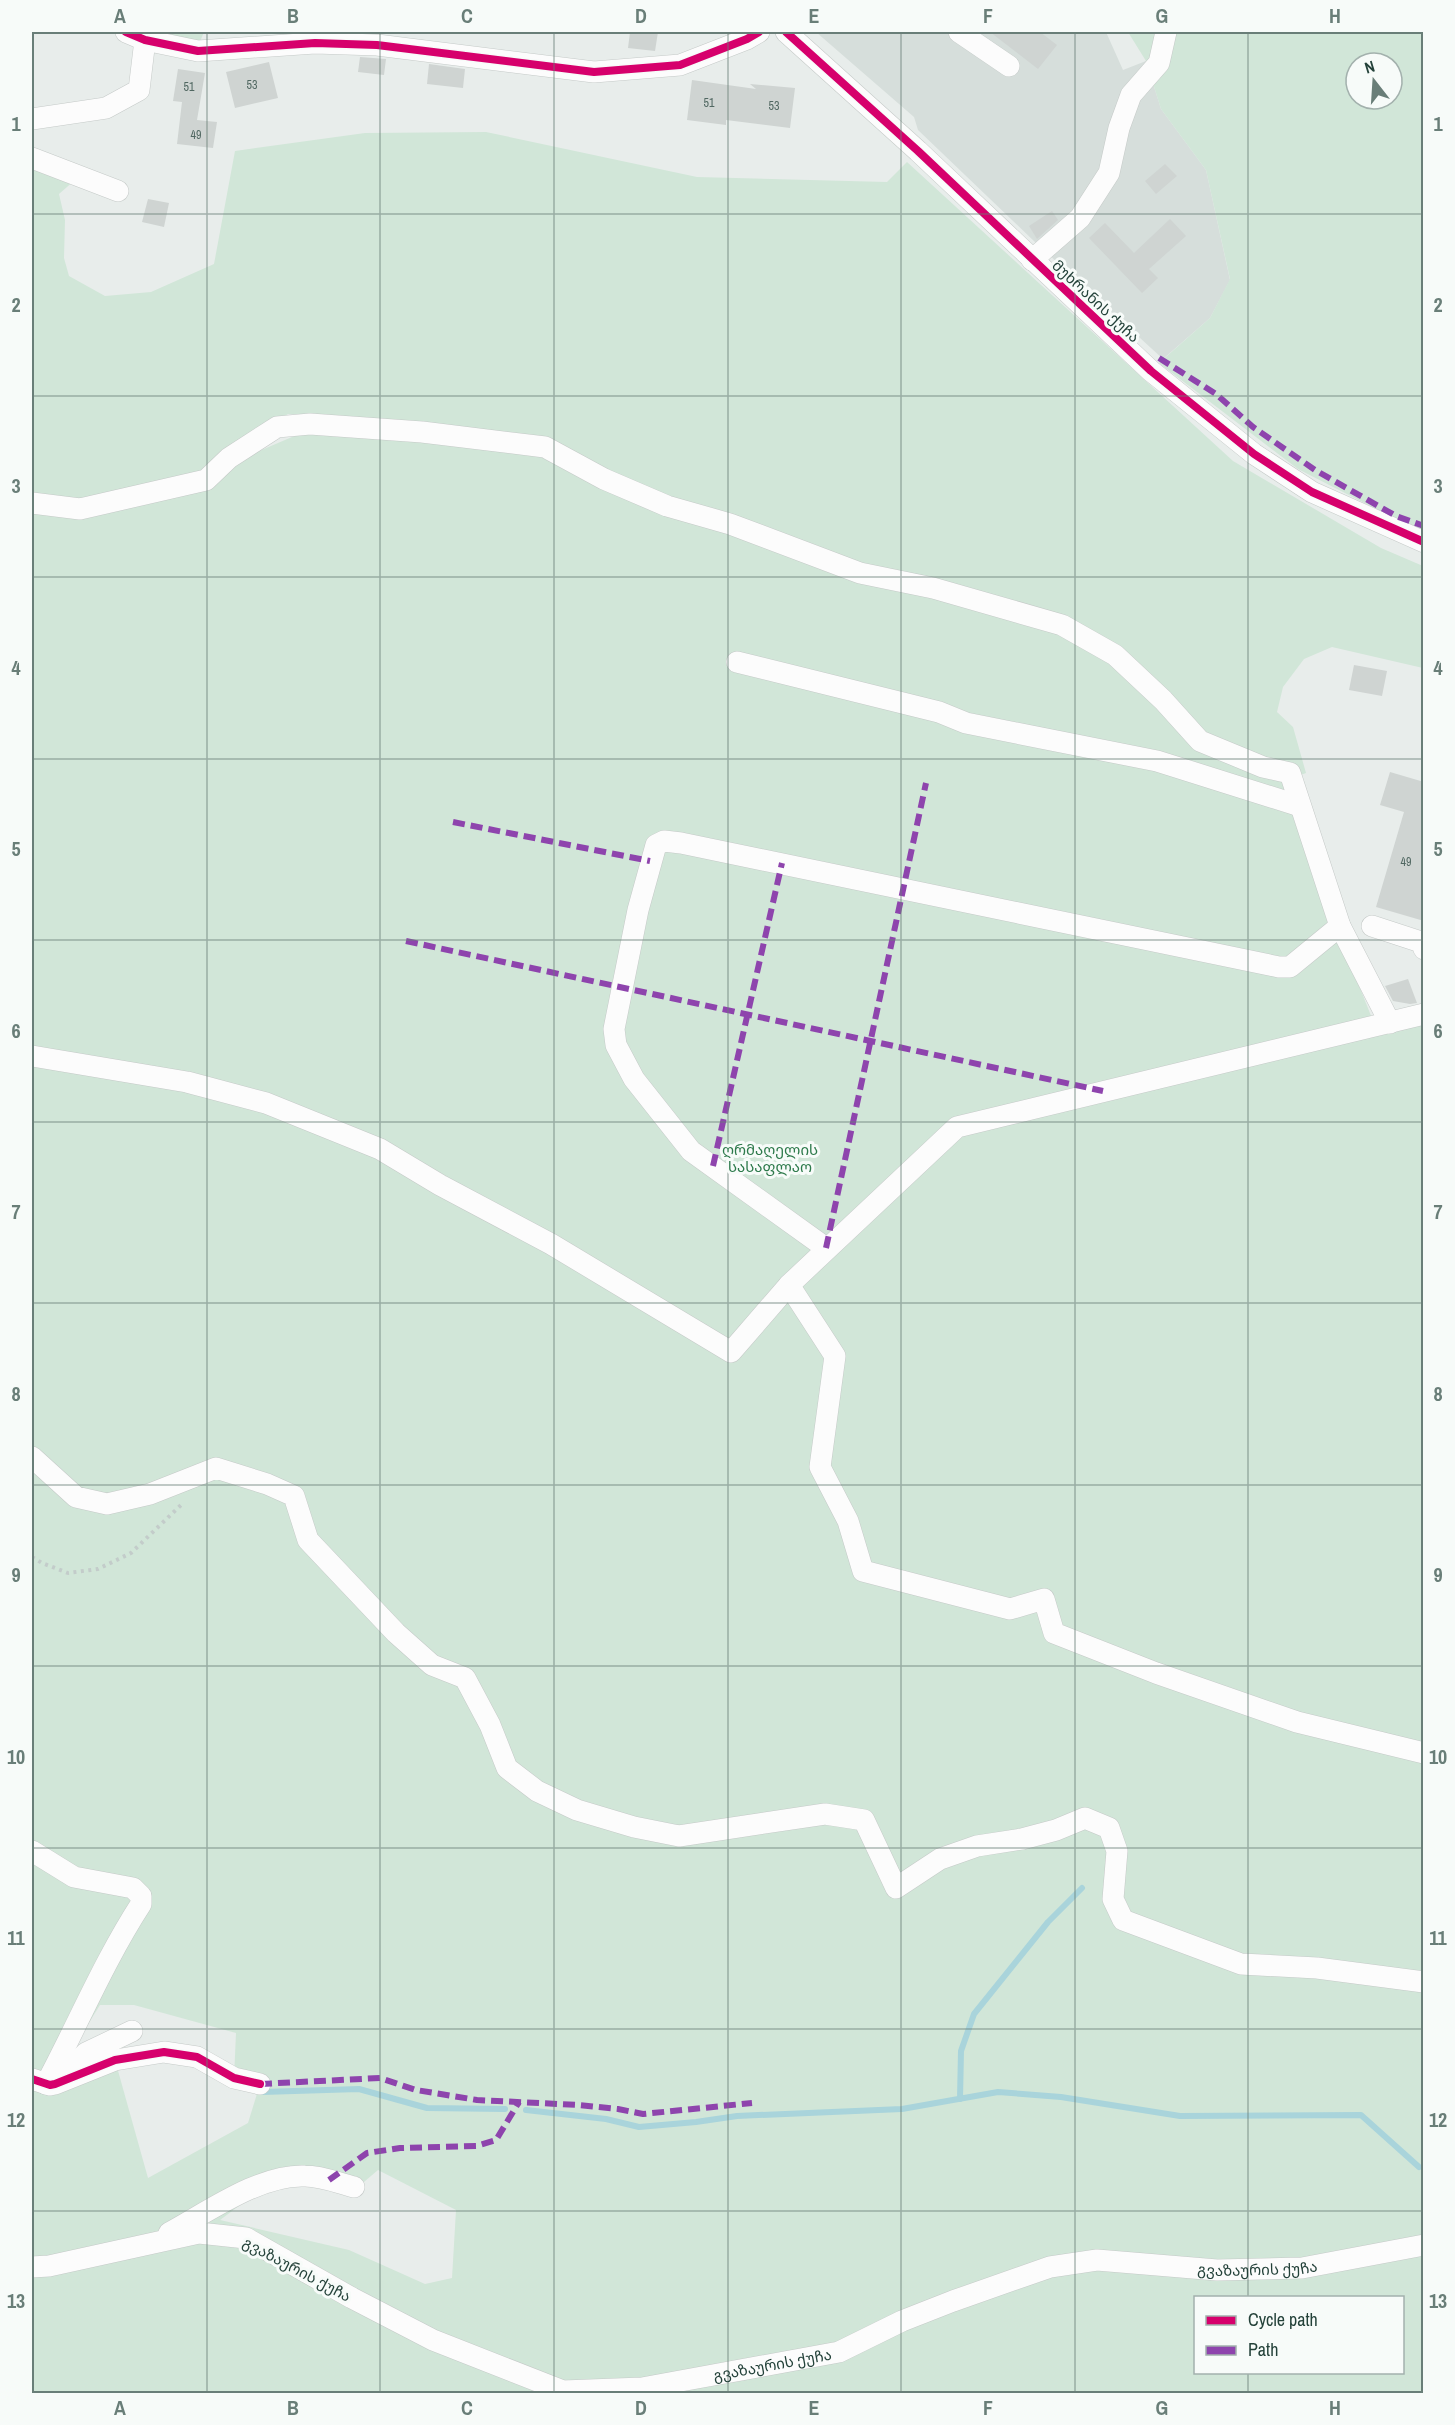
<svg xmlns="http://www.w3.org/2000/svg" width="1455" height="2425" viewBox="0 0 1455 2425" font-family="'Archivo Narrow','Noto Sans Georgian',sans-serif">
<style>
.built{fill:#d6dedb}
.green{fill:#d1e6d8;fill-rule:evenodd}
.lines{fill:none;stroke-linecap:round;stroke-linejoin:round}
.stream{stroke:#a9d4db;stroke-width:6}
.building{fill:#cfd4d2}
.minor-casing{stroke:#c5cac8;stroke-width:22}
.path{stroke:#c3ccca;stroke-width:4;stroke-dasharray:3 4.5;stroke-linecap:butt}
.minor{stroke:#fcfcfc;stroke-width:21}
.quiet{stroke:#8e44ad;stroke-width:6;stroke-dasharray:12 6;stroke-linecap:butt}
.cycleway-casing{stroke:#f7fbf9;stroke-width:11}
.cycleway{stroke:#d6006c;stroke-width:8}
.grid{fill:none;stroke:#697e78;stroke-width:1.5;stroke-opacity:0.55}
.labels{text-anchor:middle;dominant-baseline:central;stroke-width:6;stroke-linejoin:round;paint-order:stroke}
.number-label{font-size:12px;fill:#506761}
.street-label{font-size:15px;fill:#24423a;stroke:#f7fbf9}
.park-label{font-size:15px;fill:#2d7a4b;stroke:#f7fbf9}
.neatline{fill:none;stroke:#697e78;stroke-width:2}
.grid-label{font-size:20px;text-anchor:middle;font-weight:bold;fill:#697e78}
</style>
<rect width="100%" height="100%" fill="#e8edeb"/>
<polygon class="built" points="816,32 1106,32 1123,70 1146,61 1161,109 1206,170 1230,280 1210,318 1163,359 1036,243 918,130 914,117"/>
<g class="green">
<polygon points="164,32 204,32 199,44"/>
<path d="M1128,32h295v501l-125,-64 -139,-106 51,-45 20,-39 -24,-109 -45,-61 -15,-48zM1356,63h36v36h-36z"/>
<path d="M486,132l211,45 190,5 20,-20 326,299 148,87 42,18v102l-91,-21 -28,12 -21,28 -6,25 16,15 13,46 -16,6 49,156 40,101 44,-13v1370h-1391v-2234l43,21 -16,14 6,26 -1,38 5,18 36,20 46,-4 63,-28 21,-113 130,-18zM288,414l120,7 -109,13 -117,50zM100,2005h34l102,28 -2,45 26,6 -12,39 -100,55 -33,-118 -65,25zM378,2170l78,40 -4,68 -27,6 -76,-34 -129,-30 39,-29 35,-10 57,12zM1196,2298h206v74h-206z"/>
</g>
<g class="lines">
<g class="stream">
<polyline points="262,2092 359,2089 427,2108 505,2109"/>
<polyline points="960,2099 961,2051 974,2014 1048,1922 1082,1888"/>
<polyline points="526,2110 606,2119 639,2127 696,2122 737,2116 902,2109 998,2092 1061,2097 1180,2116 1361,2115 1419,2167"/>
</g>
</g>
<g class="building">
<polygon points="630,32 658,32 655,51 628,48"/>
<polygon points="990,32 1040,32 1057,45 1038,69"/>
<polygon points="360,57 386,59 384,75 358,72"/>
<polygon points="269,62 278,98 235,108 226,72"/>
<polygon points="429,64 465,69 463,88 427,84"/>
<polygon points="178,69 205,73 197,120 217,122 213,148 177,144 182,102 173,101"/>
<polygon points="692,80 756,89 750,84 795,88 790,128 726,120 726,125 687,120"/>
<polygon points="1165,164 1177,176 1156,194 1145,181"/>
<polygon points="148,199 169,203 164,227 142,222"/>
<polygon points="1052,211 1058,220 1037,239 1029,226"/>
<polygon points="1170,219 1186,236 1149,269 1158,278 1142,293 1089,238 1105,223 1134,253"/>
<polygon points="1354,665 1387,671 1382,696 1349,690"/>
<polygon points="1390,772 1424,782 1424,921 1376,907 1404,812 1380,805"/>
<polygon points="1408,979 1417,1003 1410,1004 1393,1001 1385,986"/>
</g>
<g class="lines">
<defs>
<g id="minor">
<polyline points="126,32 145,40 198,51 315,43 377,45 594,72 680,65 747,39 759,32"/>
<polyline points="786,32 918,151 1151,371 1254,454 1312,492 1424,542"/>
<polyline points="959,32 1009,66"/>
<polyline points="32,119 106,108 139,90 145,40"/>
<polyline points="32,158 118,191"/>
<polyline points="1032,260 1080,218 1109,173 1119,128 1131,95 1159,63 1166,32"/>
<polyline points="32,503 80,509 206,480 229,458 277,427 310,424 422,432 545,447 604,479 667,506 730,524 860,573 933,588 1062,625 1115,655 1163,700 1200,741 1263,767 1290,773 1340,926 1390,1023"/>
<polyline points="737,662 939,712 966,723 1157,761 1300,806"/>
<polyline points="1372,926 1421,942 1424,949"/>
<polyline points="32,1056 187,1082 266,1103 380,1149 440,1185 551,1244 731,1352 789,1285 957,1127 1424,1014"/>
<polyline points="826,1248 691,1151 634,1079 616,1045 614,1029 638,910 656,845 664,841 681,843 1279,967 1290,967 1340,926"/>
<polyline points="789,1285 835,1356 820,1467 848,1521 863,1571 1010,1609 1044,1599 1054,1633 1156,1673 1297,1722 1424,1753"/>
<polyline points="32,1457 76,1497 107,1504 150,1494 216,1468 267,1484 294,1496 308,1540 396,1633 432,1665 465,1678 490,1725 507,1768 537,1791 577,1810 634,1827 679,1836 825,1814 864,1820 896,1888 940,1859 977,1846 1022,1839 1056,1830 1085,1818 1109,1828 1117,1851 1113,1899 1123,1920 1241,1964 1317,1968 1424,1982"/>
<path d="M32,1851l42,26 59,11 8,8v8c-37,57 -63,120 -95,180"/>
<polyline points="63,2076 86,2053 132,2031"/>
<polyline points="32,2079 50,2085 55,2084 115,2060 164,2052 197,2057 234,2078 260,2084"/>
<path d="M169,2233c39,-21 91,-59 136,-57 17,0 33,7 49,11"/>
<path id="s1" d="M32,2267l17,-1 150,-33 47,5 106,60 81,42 130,51 79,-3 197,-36 63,-31 51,-20 97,-34 47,-7 120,10 85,-2 122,-23"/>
</g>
</defs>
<use href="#minor" class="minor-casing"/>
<polyline class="path" points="32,1557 42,1563 68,1573 98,1569 131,1553 181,1505"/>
<use href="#minor" class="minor"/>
<g class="quiet">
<polyline points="1159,358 1216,394 1253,427 1315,470 1396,516 1424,526"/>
<polyline points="453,822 650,861"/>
<polyline points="406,941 1103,1091"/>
<polyline points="713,1166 782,863"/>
<polyline points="826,1248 926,783"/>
<polyline points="260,2084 380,2078 416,2090 477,2100 578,2105 618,2109 643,2114 752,2103"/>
<polyline points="329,2180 367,2153 400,2148 476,2146 496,2140 519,2102"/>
</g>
<defs>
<g id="cycleway">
<polyline points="126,32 145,40 198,51 315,43 377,45 594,72 680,65 747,39 759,32"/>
<polyline points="786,32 918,151 1151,371 1254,454 1312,492 1424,542"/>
<polyline points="32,2079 50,2085 55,2084 115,2060 164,2052 197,2057 234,2078 260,2084"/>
</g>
</defs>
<use href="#cycleway" class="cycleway-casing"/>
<use href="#cycleway" class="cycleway"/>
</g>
<path class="grid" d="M207,32v2362M380,32v2362M554,32v2362M728,32v2362M901,32v2362M1075,32v2362M1248,32v2266M32,214h1392M32,396h1392M32,577h1392M32,759h1392M32,940h1392M32,1122h1392M32,1303h1392M32,1485h1392M32,1666h1392M32,1848h1392M32,2029h1392M32,2211h1392M1248,2372v22"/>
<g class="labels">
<g class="number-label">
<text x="252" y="85">53</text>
<text x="189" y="87">51</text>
<text x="709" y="103">51</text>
<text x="774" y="106">53</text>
<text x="196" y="135">49</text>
<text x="1406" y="862">49</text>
</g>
<g class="street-label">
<text transform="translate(1096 301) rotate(43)">მუხრანის ქუჩა</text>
<text stroke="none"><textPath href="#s1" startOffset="1286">გვაზაურის ქუჩა</textPath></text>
<text transform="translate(297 2269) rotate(28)">გვაზაურის ქუჩა</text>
<text stroke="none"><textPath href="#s1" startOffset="782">გვაზაურის ქუჩა</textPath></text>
</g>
<g class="park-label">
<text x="770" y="1149">ღრმაღელის<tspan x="770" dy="17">სასაფლაო</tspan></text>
</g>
</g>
<rect width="1455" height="2425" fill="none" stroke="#f7fbf9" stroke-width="66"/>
<rect x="1194" y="2296" width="210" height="78" fill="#f7fbf9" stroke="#a3b1ad" stroke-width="1.5"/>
<rect x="1206" y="2316" width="30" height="9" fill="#d6006c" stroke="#a3b1ad" stroke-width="1.5"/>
<text x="1248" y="2326" font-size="18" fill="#24423a">Cycle path</text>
<rect x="1206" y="2346" width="30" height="9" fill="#8e44ad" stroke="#a3b1ad" stroke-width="1.5"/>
<text x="1248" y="2356" font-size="18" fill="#24423a">Path</text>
<g transform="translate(1374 81) rotate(343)"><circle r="28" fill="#f7fbf9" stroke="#a3b1ad" stroke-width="1.5"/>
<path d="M0-4.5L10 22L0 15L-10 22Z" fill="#697e78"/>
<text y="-9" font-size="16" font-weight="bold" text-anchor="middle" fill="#24423a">N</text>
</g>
<rect x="33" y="33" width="1389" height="2359" class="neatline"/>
<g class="grid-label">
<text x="120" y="23">A</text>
<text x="293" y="23">B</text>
<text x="467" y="23">C</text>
<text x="641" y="23">D</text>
<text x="814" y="23">E</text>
<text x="988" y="23">F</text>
<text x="1162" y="23">G</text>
<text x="1335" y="23">H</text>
<text x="16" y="131">1</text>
<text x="1438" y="131">1</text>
<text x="16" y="312">2</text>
<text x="1438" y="312">2</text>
<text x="16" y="493">3</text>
<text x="1438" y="493">3</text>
<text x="16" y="675">4</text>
<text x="1438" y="675">4</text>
<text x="16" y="856">5</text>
<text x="1438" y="856">5</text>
<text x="16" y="1038">6</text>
<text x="1438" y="1038">6</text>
<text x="16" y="1219">7</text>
<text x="1438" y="1219">7</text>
<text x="16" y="1401">8</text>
<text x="1438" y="1401">8</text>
<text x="16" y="1582">9</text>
<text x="1438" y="1582">9</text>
<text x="16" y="1764">10</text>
<text x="1438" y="1764">10</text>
<text x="16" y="1945">11</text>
<text x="1438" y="1945">11</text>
<text x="16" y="2127">12</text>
<text x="1438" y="2127">12</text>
<text x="16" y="2308">13</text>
<text x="1438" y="2308">13</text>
<text x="120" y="2415">A</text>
<text x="293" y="2415">B</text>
<text x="467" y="2415">C</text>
<text x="641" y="2415">D</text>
<text x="814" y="2415">E</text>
<text x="988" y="2415">F</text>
<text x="1162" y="2415">G</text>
<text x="1335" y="2415">H</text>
</g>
</svg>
